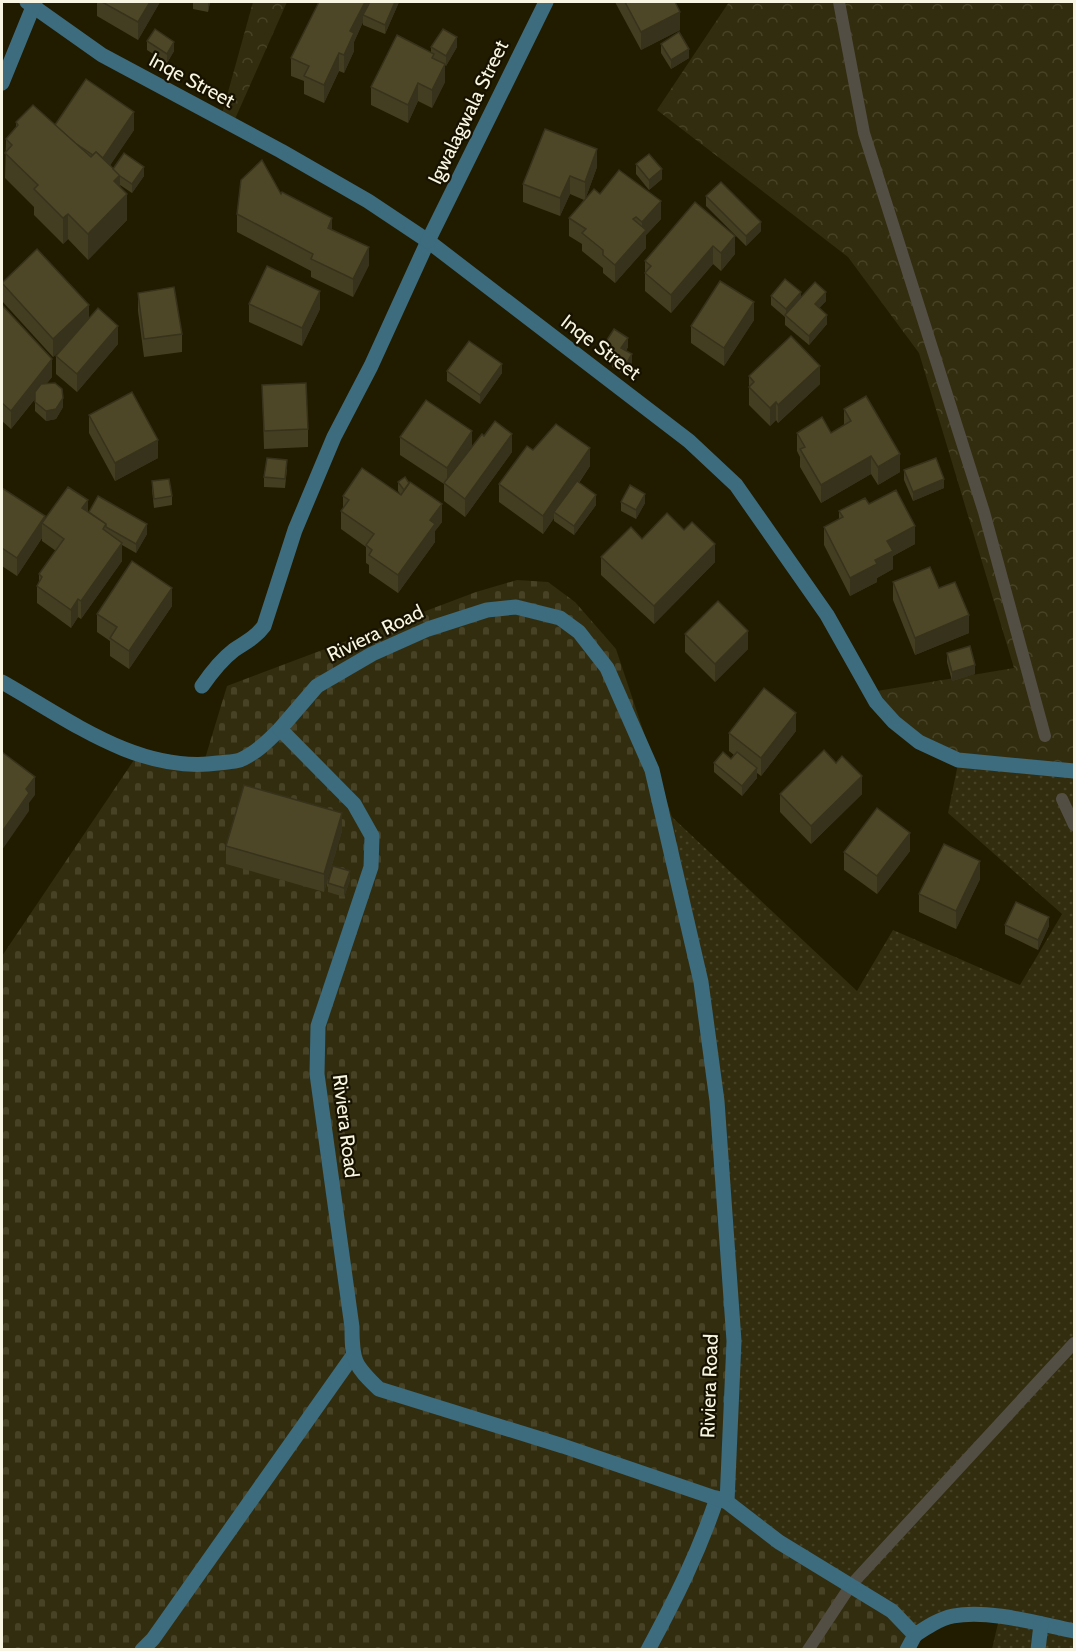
<svg xmlns="http://www.w3.org/2000/svg" width="1076" height="1651" viewBox="0 0 1076 1651" font-family="Cabin,sans-serif">
<style>
.grass{fill:url(#grass-dots)}
.forest{fill:url(#forest-crowns)}
.cemetery{fill:url(#cemetery-stones)}
.lines{fill:none;stroke-linecap:round;stroke-linejoin:round}
.stream{stroke:#524e44;stroke-width:12}
.service{stroke:#3c6c7e;stroke-width:15}
.minor{stroke:#3c6c7e;stroke-width:15}
.wall{fill:#433d22}
.shaded-wall{fill:#37321b}
.building{fill:#4e4727;stroke:#37321b;stroke-width:1.5}
.labels{text-anchor:middle;dominant-baseline:central;stroke-width:4.5;stroke-linejoin:round;paint-order:stroke}
.street-label{font-size:20px;fill:#f8f5e2;stroke:#171200}
</style>
<defs>
<pattern id="grass-dots" width="8" height="8" patternUnits="userSpaceOnUse" patternTransform="scale(1.5)"><rect width="8" height="8" fill="#332d0f"/><path d="M2 2h.1M6 6h.1" fill="none" stroke="#474226" stroke-width="1.8" stroke-linecap="round"/></pattern>
<pattern id="forest-crowns" width="20" height="18" patternUnits="userSpaceOnUse" patternTransform="scale(1.5)"><rect width="20" height="18" fill="#332d0f"/><path d="M2 6a3 3 0 1 1 6 0M12 15a3 3 0 1 1 6 0" fill="none" stroke="#474226"/></pattern>
<pattern id="cemetery-stones" width="16" height="16" patternUnits="userSpaceOnUse" patternTransform="scale(1.5)"><rect width="16" height="16" fill="#332d0f"/><path d="M2 7V4a2 2 0 0 1 4 0v3zM10 15v-3a2 2 0 0 1 4 0v3z" fill="#474226"/></pattern>
</defs>
<rect width="100%" height="100%" fill="#211b00"/>
<polygon class="grass" points="959,759 1074,770 1074,1649 992,1649 999,1619 973,1615 916,1634 728,1499 716,1042 672,817 857,991 893,930 1020,985 1062,914 948,813"/>
<g class="forest">
<polygon points="253,2 287,2 231,128 220,121"/>
<polygon points="729,2 1074,2 1074,770 959,759 920,740 871,692 1014,668 919,353 848,257 657,110"/>
</g>
<polygon class="cemetery" points="517,580 548,582 575,602 616,649 672,817 716,1042 734,1304 728,1499 916,1634 907,1650 2,1650 2,956 140,751 204,762 227,686 476,592"/>
<g class="lines">
<g class="stream">
<polyline points="839,2 864,133 984,512 1045,736"/>
<polyline points="1062,799 1074,825"/>
<polyline points="808,1650 851,1585 1074,1343"/>
</g>
<g class="service">
<path d="M202,686c9,-13 19,-26 32,-36 12,-8 21,-12 30,-24l31,-96 39,-93 37,-71 57,-125"/>
<polyline points="142,1650 153,1639 352,1357"/>
<path d="M648,1650c27,-50 51,-98 69,-152"/>
</g>
<g class="minor">
<polyline points="27,2 102,55 281,151 368,201 428,241 689,441 736,485 827,615 876,702 894,722 919,742 958,760 1074,771"/>
<polyline points="2,83 35,2"/>
<polyline points="428,241 546,2"/>
<path d="M2,682c66,37 136,92 216,81 7,-1 16,-1 22,-3 16,-7 28,-19 40,-31"/>
<path d="M727,1502l-164,-56 -184,-57c-25,-24 -27,-28 -27,-62l-35,-253 1,-48 53,-159 1,-31 -18,-32 -74,-75 37,-43 55,-32 56,-25 59,-19 29,-3 44,11 19,14 28,36 45,102 49,212 16,119 17,240 -7,161 52,40 113,69 23,24c12,-8 24,-16 38,-19 36,-7 86,8 121,15"/>
<polyline points="907,1650 915,1635"/>
<polyline points="1038,1650 1041,1624"/>
</g>
</g>
<g class="wall">
<polygon points="97,2 160,2 138,40 97,16"/>
<polygon points="193,2 210,2 208,12 193,9"/>
<polygon points="319,2 399,2 385,34 363,25 363,22 354,42 354,51 344,73 339,71 324,103 304,94 304,81 291,76 291,58"/>
<polygon points="615,2 675,2 680,30 641,50"/>
<polygon points="147,41 174,51 167,63 147,50"/>
<polygon points="661,44 689,58 671,69 661,53"/>
<polygon points="431,47 457,47 446,66 445,65 445,82 432,108 418,101 408,123 371,105 371,87 431,52"/>
<polygon points="16,122 134,130 110,165 113,169 144,176 132,193 120,185 127,220 88,260 68,239 63,244 34,215 34,207 5,178 6,139 16,128"/>
<polygon points="636,164 662,179 649,190 636,174"/>
<polygon points="597,167 585,200 600,194 661,219 646,235 646,248 615,283 603,273 603,268 582,251 582,244 569,236 569,218 584,200 570,194 560,216 523,202 523,184"/>
<polygon points="281,194 332,230 369,265 353,297 311,277 311,271 237,232 237,214"/>
<polygon points="706,196 761,231 746,246 706,206"/>
<polygon points="695,202 735,254 721,271 713,264 671,313 645,291 645,261"/>
<polygon points="2,282 89,318 118,344 77,392 56,374 56,356 67,343 53,357 2,301"/>
<polygon points="138,293 182,334 182,352 144,357 138,311"/>
<polygon points="771,296 801,298 826,301 819,308 827,324 809,345 785,325 785,317 771,305"/>
<polygon points="249,304 320,309 302,346 249,322"/>
<polygon points="2,305 52,377 46,384 63,407 56,419 46,421 35,411 35,399 11,429 2,421"/>
<polygon points="754,320 724,366 691,343 691,326"/>
<polygon points="603,346 628,347 626,351 632,364 625,375 612,367 612,360 603,355"/>
<polygon points="447,371 502,373 480,404 447,381"/>
<polygon points="749,376 820,384 778,423 776,420 770,426 749,405"/>
<polygon points="262,385 308,429 308,447 264,449"/>
<polygon points="844,409 900,472 878,485 871,474 821,503 800,467 800,457 797,451 797,433 831,433 844,425"/>
<polygon points="89,415 158,458 115,481 89,433"/>
<polygon points="484,436 512,452 465,517 444,501 444,484 400,455 400,437 472,447"/>
<polygon points="533,450 590,466 579,483 596,505 574,535 554,521 554,518 543,534 499,502 499,484"/>
<polygon points="287,469 285,488 264,487 264,477"/>
<polygon points="904,470 944,488 913,501 904,480"/>
<polygon points="152,481 172,496 172,505 154,508 152,490"/>
<polygon points="398,482 442,522 435,531 435,542 398,593 369,573 369,565 366,563 366,547 341,529 341,511 343,509 343,496 401,495 398,491"/>
<polygon points="2,488 45,519 88,512 147,534 136,553 122,545 122,561 81,619 78,617 71,628 37,603 37,586 39,581 39,574 56,551 42,541 42,538 17,576 2,566"/>
<polygon points="621,502 645,503 636,519 621,511"/>
<polygon points="869,504 915,544 893,556 893,569 877,578 877,582 850,596 824,545 824,527 839,519 839,511"/>
<polygon points="642,539 715,562 654,624 601,575 601,557"/>
<polygon points="893,582 939,588 969,633 915,655 893,600"/>
<polygon points="172,606 129,669 110,656 110,641 97,632 97,614"/>
<polygon points="685,634 748,649 715,682 685,652"/>
<polygon points="947,653 975,674 952,681 947,662"/>
<polygon points="796,731 761,776 757,773 757,778 742,796 714,772 714,763 731,759 734,755 729,751 729,733"/>
<polygon points="836,763 862,794 811,844 780,812 780,794"/>
<polygon points="342,831 324,892 226,864 226,846"/>
<polygon points="910,851 877,894 844,870 844,852"/>
<polygon points="980,879 956,929 919,912 919,894"/>
<polygon points="350,880 344,897 328,892 328,883"/>
<polygon points="1005,925 1049,926 1038,950 1005,934"/>
</g>
<g class="shaded-wall">
<polygon points="150,2 160,2 138,40 138,22"/>
<polygon points="208,2 210,2 208,12"/>
<polygon points="365,2 371,2 363,15 363,22 354,42 354,51 344,73 344,55 350,31"/>
<polygon points="395,2 399,2 385,34 385,25"/>
<polygon points="680,12 680,30 641,50 641,32"/>
<polygon points="457,37 457,47 446,66 446,56"/>
<polygon points="174,42 174,51 167,63 167,54"/>
<polygon points="689,49 689,58 671,69 671,60"/>
<polygon points="339,53 339,71 324,103 324,85"/>
<polygon points="445,64 445,82 432,108 432,90"/>
<polygon points="418,83 418,101 408,123 408,105"/>
<polygon points="134,112 134,130 101,179 101,161"/>
<polygon points="597,149 597,167 585,200 585,182"/>
<polygon points="144,167 144,176 132,193 132,184"/>
<polygon points="662,169 662,179 649,190 649,180"/>
<polygon points="120,175 120,201 114,181"/>
<polygon points="570,176 570,194 560,216 560,198"/>
<polygon points="127,194 127,220 88,260 88,234"/>
<polygon points="661,201 661,219 646,235 646,248 615,283 615,265 642,235 642,222"/>
<polygon points="68,214 68,239 63,244 63,218"/>
<polygon points="332,218 332,236 328,228"/>
<polygon points="761,222 761,231 746,246 746,236"/>
<polygon points="735,236 735,254 721,271 721,253"/>
<polygon points="713,246 713,264 671,313 671,295"/>
<polygon points="369,247 369,265 353,297 353,279"/>
<polygon points="320,291 320,309 302,346 302,328"/>
<polygon points="801,292 801,301 786,316 786,309"/>
<polygon points="826,292 826,301 815,313 815,304"/>
<polygon points="754,302 754,320 724,366 724,348"/>
<polygon points="89,305 89,323 53,357 53,339"/>
<polygon points="827,315 827,324 809,345 809,336"/>
<polygon points="118,326 118,344 77,392 77,374"/>
<polygon points="628,338 628,347 621,357 621,348"/>
<polygon points="632,354 632,364 625,375 625,366"/>
<polygon points="52,359 52,377 11,429 11,411"/>
<polygon points="502,364 502,373 480,404 480,395"/>
<polygon points="820,366 820,384 778,423 778,405"/>
<polygon points="63,398 63,407 56,419 46,421 46,411"/>
<polygon points="776,402 776,420 770,426 770,408"/>
<polygon points="472,431 472,449 447,486 447,468"/>
<polygon points="512,434 512,452 465,517 465,499"/>
<polygon points="158,440 158,458 115,481 115,463"/>
<polygon points="590,448 590,466 557,514 554,512 554,518 543,534 543,516"/>
<polygon points="900,454 900,472 878,485 878,467"/>
<polygon points="871,456 871,474 821,503 821,485"/>
<polygon points="944,479 944,488 913,501 913,492"/>
<polygon points="645,494 645,503 636,519 636,510"/>
<polygon points="596,495 596,505 574,535 574,526"/>
<polygon points="88,500 88,516 82,508"/>
<polygon points="442,504 442,522 435,531 435,542 398,593 398,575 430,520"/>
<polygon points="45,516 45,525 42,523 42,538 17,576 17,558"/>
<polygon points="147,524 147,534 136,553 136,544"/>
<polygon points="915,526 915,544 893,556 893,569 877,578 877,582 850,596 850,578 875,560 887,541"/>
<polygon points="122,543 122,561 81,619 81,601"/>
<polygon points="715,544 715,562 654,624 654,606"/>
<polygon points="172,588 172,606 129,669 129,651"/>
<polygon points="78,599 78,617 71,628 71,610"/>
<polygon points="969,615 969,633 915,655 915,638"/>
<polygon points="748,631 748,649 715,682 715,664"/>
<polygon points="975,665 975,674 952,681 952,672"/>
<polygon points="796,713 796,731 761,776 761,758"/>
<polygon points="757,768 757,778 742,796 742,786"/>
<polygon points="862,776 862,794 811,844 811,826"/>
<polygon points="35,777 35,795 29,803 29,811 2,850 2,832 26,789"/>
<polygon points="342,813 342,831 324,892 324,874"/>
<polygon points="910,833 910,851 877,894 877,876"/>
<polygon points="980,861 980,879 956,929 956,911"/>
<polygon points="350,871 350,880 344,897 344,888"/>
<polygon points="1049,917 1049,926 1038,950 1038,940"/>
</g>
<g class="building">
<polygon points="102,2 150,2 138,22"/>
<polygon points="319,2 365,2 350,31 354,33 344,55 339,53 324,85 304,76 309,66 291,58"/>
<polygon points="370,2 395,2 385,25 363,15"/>
<polygon points="625,2 675,2 680,12 641,32"/>
<polygon points="155,29 174,42 167,54 147,41"/>
<polygon points="443,29 457,37 446,56 431,47"/>
<polygon points="679,32 689,49 671,60 661,44"/>
<polygon points="397,35 434,54 432,58 445,64 432,90 418,83 408,105 371,87"/>
<polygon points="86,79 134,112 103,158 96,152 93,155 75,143 55,125"/>
<polygon points="33,105 91,157 96,152 120,175 114,181 127,194 88,234 68,214 63,218 34,189 38,185 5,153 12,145 6,139 18,125 16,122"/>
<polygon points="545,129 597,149 585,182 570,176 560,198 523,184"/>
<polygon points="124,153 144,167 132,184 120,176 113,169"/>
<polygon points="649,154 662,169 649,180 636,164"/>
<polygon points="262,160 281,194 282,192 332,218 328,228 369,247 353,279 311,259 313,254 237,214 241,180"/>
<polygon points="619,170 661,201 642,222 636,217 633,219 646,230 615,265 603,255 603,250 582,233 586,229 569,218 594,189 600,194"/>
<polygon points="721,182 761,222 746,236 706,196"/>
<polygon points="695,202 735,236 721,253 713,246 671,295 645,273 651,266 645,261"/>
<polygon points="37,249 89,305 53,339 2,283"/>
<polygon points="267,266 320,291 302,328 249,304"/>
<polygon points="785,279 801,292 786,309 771,296"/>
<polygon points="720,281 754,302 724,348 691,326"/>
<polygon points="815,282 826,292 815,304 827,315 809,336 785,315"/>
<polygon points="174,287 182,334 144,339 138,293"/>
<polygon points="2,305 52,359 11,411 2,403"/>
<polygon points="98,308 118,326 77,374 56,356"/>
<polygon points="614,329 628,338 621,348 632,354 625,366 612,358 615,353 603,346"/>
<polygon points="791,336 820,366 778,405 776,402 770,408 749,387 754,382 749,376"/>
<polygon points="469,341 502,364 480,395 447,371"/>
<polygon points="55,383 62,389 63,398 56,409 46,411 35,402 35,392 41,384"/>
<polygon points="306,383 308,429 264,431 262,385"/>
<polygon points="132,392 158,440 115,463 89,415"/>
<polygon points="866,396 900,454 878,467 871,456 821,485 800,449 805,447 797,433 822,417 831,433 851,421 844,409"/>
<polygon points="426,400 472,431 447,468 400,437"/>
<polygon points="495,421 512,434 465,499 444,483 482,434 484,436"/>
<polygon points="556,424 590,448 543,516 499,484 527,446 533,450"/>
<polygon points="267,458 287,460 285,479 264,477"/>
<polygon points="936,458 944,479 913,492 904,470"/>
<polygon points="362,468 401,495 410,482 442,504 430,520 435,524 398,575 369,555 372,550 366,545 374,534 341,511 349,500 343,496"/>
<polygon points="405,477 409,483 404,490 398,482"/>
<polygon points="169,479 172,496 154,499 152,481"/>
<polygon points="577,481 596,495 574,526 554,512"/>
<polygon points="630,485 645,494 636,510 621,502"/>
<polygon points="68,487 88,500 82,508 106,524 103,529 122,543 81,601 78,599 71,610 37,586 42,577 39,574 64,539 42,523"/>
<polygon points="2,488 45,516 17,558 2,548"/>
<polygon points="896,490 915,526 887,541 893,551 875,560 877,564 850,578 824,527 843,517 839,511 865,498 869,504"/>
<polygon points="98,496 147,524 136,544 106,527 106,524 89,512"/>
<polygon points="667,513 684,530 692,522 715,544 654,606 601,557 631,527 642,539"/>
<polygon points="132,561 172,588 129,651 110,638 117,627 97,614"/>
<polygon points="930,567 939,588 955,582 969,615 915,638 893,582"/>
<polygon points="718,601 748,631 715,664 685,634"/>
<polygon points="970,646 975,665 952,672 947,653"/>
<polygon points="764,688 796,713 761,758 729,733"/>
<polygon points="824,750 836,763 842,756 862,776 811,826 780,794"/>
<polygon points="2,752 35,777 26,789 29,793 2,832"/>
<polygon points="723,752 731,759 737,752 757,768 742,786 714,763"/>
<polygon points="244,785 342,813 324,874 226,846"/>
<polygon points="877,808 910,833 877,876 844,852"/>
<polygon points="944,844 980,861 956,911 919,894"/>
<polygon points="333,866 350,871 344,888 328,883"/>
<polygon points="1016,902 1049,917 1038,940 1005,925"/>
</g>
<g class="labels">
<g class="street-label">
<text transform="translate(192 80) rotate(28)">Inqe Street</text>
<text transform="translate(468 112) rotate(-64)">Igwalagwala Street</text>
<text transform="translate(601 347) rotate(37)">Inqe Street</text>
<text transform="translate(375 633) rotate(-26)">Riviera Road</text>
<text transform="translate(346 1126) rotate(83)">Riviera Road</text>
<text transform="translate(709 1386) rotate(-88)">Riviera Road</text>
</g>
</g>
<rect width="1076" height="1651" fill="none" stroke="#f8f5e2" stroke-width="6"/>
</svg>
